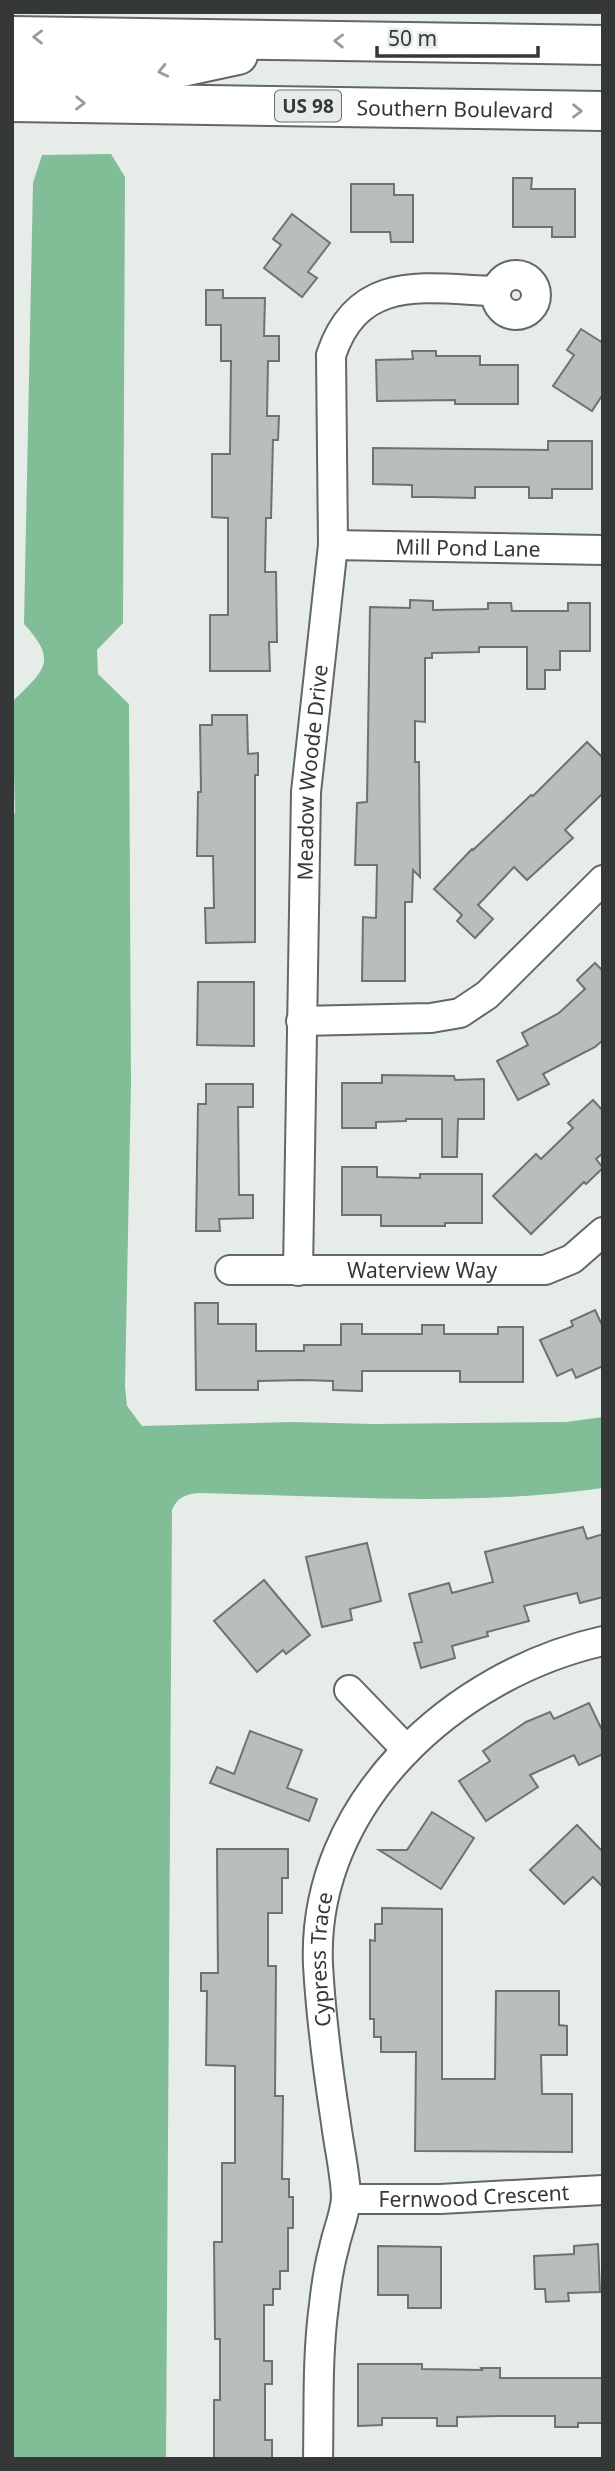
<svg xmlns="http://www.w3.org/2000/svg" width="615" height="2471" viewBox="0 0 615 2471" font-family="'Noto Sans',sans-serif">
<style>
.water{fill:#81bd96}
.building{fill:#b8beba;stroke:#6d736f;stroke-width:2}
.lines{fill:none;stroke-linecap:round;stroke-linejoin:round}
.minor-casing{stroke:#626864;stroke-width:32}
.highway-casing{stroke:#626864;stroke-width:42}
.minor{stroke:#fff;stroke-width:28}
.highway{stroke:#fff;stroke-width:38}
.oneway{stroke:#9a9c9a}
.labels{text-anchor:middle;dominant-baseline:central;stroke-width:5;stroke-linejoin:round;paint-order:stroke}
.shield{fill:#e6ede8;stroke:#6a6e6b;stroke-width:2}
.shield-label{font-size:19px;font-weight:bold;fill:#353836}
.street-label{font-size:21px;fill:#353836;stroke:#e6ede8}
</style>
<rect width="100%" height="100%" fill="#e6ede8"/>
<path class="water" d="M111,154l14,23 -2,446 -26,27 1,24 31,30 2,378 -6,305 2,19 15,20 151,-4 81,2 192,-2 37,-5v71c-134,19 -270,8 -405,5 -13,1 -21,5 -26,17l-6,949h-154v-1643l3,-3 -3,-111c32,-32 47,-40 12,-78l9,-441 9,-28z"/>
<g class="building">
<polygon points="513,178 532,178 531,189 575,189 575,237 552,237 552,227 513,227"/>
<polygon points="351,184 394,184 394,195 413,195 413,242 391,242 390,232 351,232"/>
<polygon points="292,214 330,243 308,272 317,278 302,297 264,268 281,245 273,239"/>
<polygon points="206,290 223,290 223,298 265,298 264,336 279,336 279,361 268,361 267,416 279,416 278,440 273,440 271,518 266,518 265,572 276,572 277,642 269,642 270,671 210,671 210,615 228,615 228,518 212,517 212,454 230,454 231,361 221,361 221,325 206,325"/>
<polygon points="581,329 603,343 603,394 592,411 553,386 574,355 567,350"/>
<polygon points="412,351 436,351 436,356 480,356 480,365 518,365 518,404 455,404 455,400 377,401 376,360 413,359"/>
<polygon points="548,441 592,441 592,489 552,489 552,498 529,498 529,487 475,487 475,498 431,497 412,497 412,485 373,484 373,448 548,450"/>
<polygon points="410,600 433,601 433,610 488,609 488,603 511,603 512,611 568,611 568,603 590,603 590,651 560,651 560,670 545,670 545,689 527,689 527,647 479,647 479,652 432,653 432,658 425,658 425,722 415,721 415,762 419,762 420,877 413,870 412,902 405,902 405,981 362,981 363,917 376,918 377,865 355,865 357,803 367,802 370,607 410,608"/>
<polygon points="212,715 247,715 248,754 258,753 258,775 255,775 255,942 206,943 205,908 214,908 213,856 197,856 198,792 201,792 200,725 212,725"/>
<polygon points="587,742 603,758 603,793 565,830 573,838 527,880 514,867 478,905 493,919 475,938 457,921 462,915 434,889 472,849 473,850 531,795 533,796"/>
<polygon points="595,963 603,971 603,1040 595,1047 543,1074 549,1084 518,1100 497,1061 528,1045 522,1033 559,1013 585,989 577,980"/>
<polygon points="198,982 254,982 254,1046 197,1045"/>
<polygon points="382,1075 454,1076 455,1080 484,1079 484,1119 458,1119 457,1157 442,1157 442,1119 406,1119 406,1121 376,1122 376,1128 342,1128 342,1083 382,1083"/>
<polygon points="206,1084 253,1084 253,1107 238,1107 239,1195 253,1195 253,1218 219,1219 220,1231 196,1231 198,1104 206,1104"/>
<polygon points="593,1100 603,1111 603,1153 596,1159 603,1168 586,1184 584,1182 531,1234 493,1196 536,1154 541,1159 573,1128 568,1123"/>
<polygon points="342,1167 377,1167 377,1177 420,1178 420,1174 482,1174 482,1223 445,1223 445,1226 381,1226 381,1215 342,1215"/>
<polygon points="195,1303 218,1303 218,1324 256,1324 256,1351 304,1351 304,1345 341,1345 341,1324 362,1324 362,1334 422,1334 422,1325 444,1325 444,1334 498,1334 498,1327 523,1327 523,1382 460,1382 460,1371 362,1371 362,1391 333,1390 333,1381 304,1380 258,1381 258,1390 196,1390"/>
<polygon points="595,1310 603,1327 603,1366 576,1378 572,1369 557,1376 540,1340 573,1326 571,1321"/>
<polygon points="583,1527 587,1539 603,1534 603,1597 580,1603 577,1593 524,1606 529,1621 487,1632 488,1636 452,1646 455,1658 421,1668 414,1643 422,1642 409,1594 449,1583 452,1593 493,1582 485,1552"/>
<polygon points="367,1543 381,1601 350,1609 352,1620 322,1627 306,1557"/>
<polygon points="264,1580 310,1635 286,1654 283,1650 257,1672 214,1621"/>
<polygon points="589,1703 603,1732 603,1754 579,1765 574,1755 530,1775 538,1787 486,1821 459,1781 490,1761 483,1751 526,1722 550,1712 554,1719"/>
<polygon points="250,1731 302,1750 287,1788 317,1799 309,1821 210,1783 217,1767 234,1774"/>
<polygon points="432,1812 474,1838 441,1889 379,1850 407,1850"/>
<polygon points="577,1825 603,1852 603,1887 593,1877 564,1904 530,1870"/>
<polygon points="217,1849 288,1849 288,1878 282,1878 282,1913 268,1913 268,1966 276,1966 275,2096 283,2096 282,2179 289,2179 289,2197 293,2197 293,2228 288,2228 288,2271 280,2271 280,2289 273,2289 273,2305 264,2305 264,2361 272,2361 272,2384 265,2384 265,2440 272,2440 272,2459 214,2459 214,2400 220,2400 220,2339 215,2339 214,2242 222,2242 222,2163 235,2163 235,2066 206,2065 207,1991 201,1991 201,1973 218,1973"/>
<polygon points="382,1908 442,1909 442,2079 495,2079 496,1991 559,1991 559,2025 567,2026 567,2055 541,2055 542,2094 572,2094 572,2152 415,2151 416,2052 381,2052 381,2037 374,2037 374,2019 370,2019 370,1940 375,1941 375,1924 382,1924"/>
<polygon points="598,2244 600,2292 568,2293 569,2301 546,2302 545,2289 535,2289 534,2256 574,2254 574,2246"/>
<polygon points="378,2246 441,2247 441,2308 408,2308 408,2295 378,2295"/>
<polygon points="358,2364 422,2364 422,2369 482,2370 481,2368 500,2368 500,2378 603,2378 603,2423 578,2423 578,2427 555,2427 555,2416 500,2416 457,2417 457,2426 437,2426 437,2418 382,2418 382,2425 358,2426"/>
</g>
<g class="lines">
<defs>
<g id="minor">
<circle cx="516" cy="295" r="20"/>
<path id="s1" d="M333,545l270,5"/>
<polyline points="301,1021 431,1018 460,1013 487,995 603,880"/>
<path id="s2" d="M230,1270h315l27,-11 31,-27"/>
<path id="s3" d="M298,1271l8,-479 27,-247 -2,-190c28,-83 95,-66 165,-64"/>
<polyline points="349,1690 406,1749"/>
<path id="s4" d="M346,2199h94l163,-9"/>
<path id="s5" d="M318,2459c1,-51 -1,-103 6,-154 2,-19 5,-39 10,-57 3,-16 12,-35 12,-52 -1,-24 -7,-49 -10,-73 -8,-52 -15,-105 -18,-158 -7,-162 137,-291 285,-324"/>
</g>
<g id="highway">
<polyline points="12,36 603,45"/>
<polyline points="12,72 145,75 238,55"/>
<path id="s6" d="M12,102l591,9"/>
</g>
</defs>
<use href="#minor" class="minor-casing"/>
<use href="#highway" class="highway-casing"/>
<use href="#minor" class="minor"/>
<use href="#highway" class="highway"/>
</g>
<defs><path id="oneway-chevron" d="M-2-3.5L2.5 0L-2 3.5" fill="none" stroke-width="1.6" stroke-linecap="round" stroke-linejoin="round" transform="scale(1.75)"/></defs>
<g class="oneway">
<use href="#oneway-chevron" transform="translate(38 37) rotate(-179)"/>
<use href="#oneway-chevron" transform="translate(339 41) rotate(-179)"/>
<use href="#oneway-chevron" transform="translate(163 71) rotate(167)"/>
<use href="#oneway-chevron" transform="translate(80 103) rotate(1)"/>
<use href="#oneway-chevron" transform="translate(577 111) rotate(1)"/>
</g>
<g class="labels">
<rect class="shield" x="275" y="90.5" width="66" height="31" rx="5"/>
<g class="shield-label">
<text x="308" y="106">US 98</text>
</g>
<g class="street-label">
<text stroke="none"><textPath href="#s6" startOffset="443">Southern Boulevard</textPath></text>
<text stroke="none"><textPath href="#s1" startOffset="135">Mill Pond Lane</textPath></text>
<text stroke="none"><textPath href="#s3" startOffset="499">Meadow Woode Drive</textPath></text>
<text stroke="none"><textPath href="#s2" startOffset="192">Waterview Way</textPath></text>
<text stroke="none"><textPath href="#s5" startOffset="504">Cypress Trace</textPath></text>
<text stroke="none"><textPath href="#s4" startOffset="128">Fernwood Crescent</textPath></text>
</g>
</g>
<rect width="615" height="2471" fill="none" stroke="#353836" stroke-width="28"/>
<path d="M377 46v10h161v-10" fill="none" stroke="#353836" stroke-width="3.5"/>
<text x="388" y="46" font-size="21" fill="#353836" stroke="#e6ede8" stroke-width="5" paint-order="stroke">50 m</text>
</svg>
